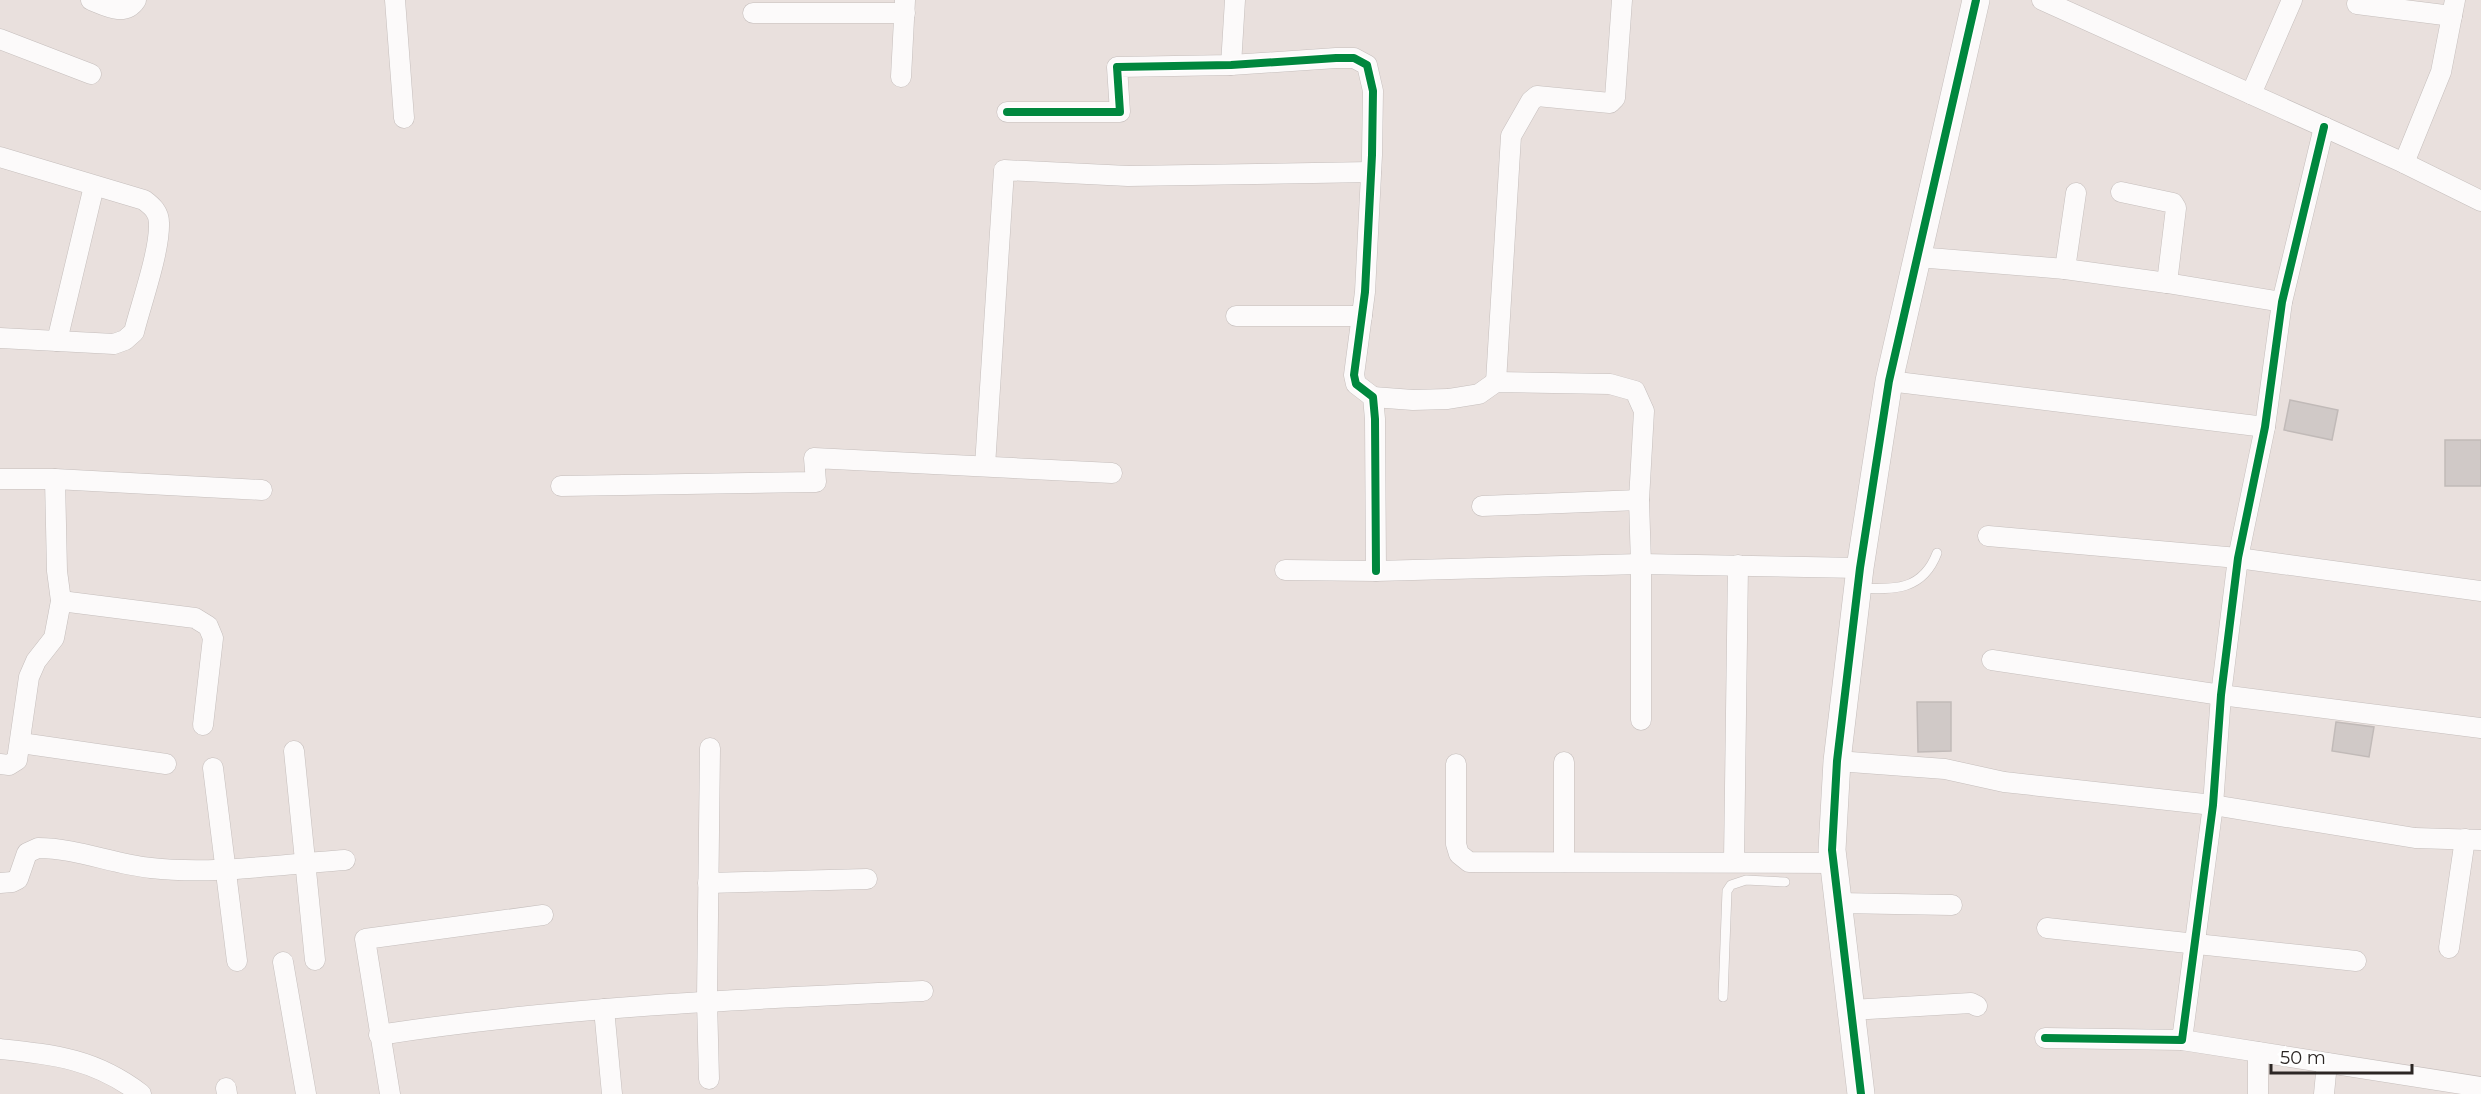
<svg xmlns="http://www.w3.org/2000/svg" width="2481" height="1094" viewBox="0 0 2481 1094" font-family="Montserrat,sans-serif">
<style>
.building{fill:#d0c9c7;stroke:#c1bab8;stroke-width:1.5}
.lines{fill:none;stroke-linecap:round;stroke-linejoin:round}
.lane-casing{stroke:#c5bebc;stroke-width:10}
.street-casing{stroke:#c5bebc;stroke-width:21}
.secondary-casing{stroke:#c5bebc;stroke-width:28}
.lane{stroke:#fcfafa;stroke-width:9}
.street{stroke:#fcfafa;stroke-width:20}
.secondary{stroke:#fcfafa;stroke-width:27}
.cycleway-casing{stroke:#fff;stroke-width:11}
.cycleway{stroke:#00873e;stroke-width:8}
</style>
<rect width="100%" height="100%" fill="#e9e0dd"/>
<g class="building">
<polygon points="2290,400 2338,410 2332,440 2284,430"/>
<rect x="2445" y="440" width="36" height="46"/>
<polygon points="1917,702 1951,702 1951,751 1918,752"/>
<polygon points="2336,722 2374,727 2369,757 2332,751"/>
</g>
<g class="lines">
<defs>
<g id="lane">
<path d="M1860,588c35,2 63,2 77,-35"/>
<polyline points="1723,997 1727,891 1731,885 1746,880 1785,882"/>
</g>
<g id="street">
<path d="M91,0c15,6 34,17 45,0"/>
<polyline points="395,0 404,118"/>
<polyline points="2042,0 2404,163 2481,201"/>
<polyline points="2357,4 2452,16"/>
<polyline points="753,13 905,13"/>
<polyline points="0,39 91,74"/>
<polyline points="1231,65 1235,0"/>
<polyline points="901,77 905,0"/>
<polyline points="2251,94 2292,0"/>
<polyline points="1007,112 1120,112 1117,67 1231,65 1336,58 1354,58 1367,65 1373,91 1372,155 1365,292 1354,375 1356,384 1373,397 1375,419 1376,571"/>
<path d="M0,157l144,43c8,6 15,12 15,23 1,28 -18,81 -25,109l-9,8 -11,4 -114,-6"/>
<polyline points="2404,163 2441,72 2455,0"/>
<polyline points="2121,192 2173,203 2176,208 2167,283"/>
<polyline points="1917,257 2065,269 2167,283 2282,302"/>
<polyline points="2065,269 2076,193"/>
<polyline points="1236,316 1362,316"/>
<polyline points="57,341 94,186"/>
<polyline points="1889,381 2265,427"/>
<polyline points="1496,382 1511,136 1531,101 1537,96 1610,103 1615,98 1622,0"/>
<polyline points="1373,397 1413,400 1448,399 1479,394 1496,382 1610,384 1635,391 1644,411 1639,500 1641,564 1641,720"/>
<polyline points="985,466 1004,170 1128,176 1371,172"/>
<polyline points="0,479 55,479 262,490"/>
<polyline points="561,486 816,482 814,458 1112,473"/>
<polyline points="1482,506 1639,500"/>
<polyline points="1988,536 2238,558 2481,591"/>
<polyline points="1285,570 1376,571 1641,564 1860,568"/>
<polyline points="61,601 195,618 208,626 213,638 203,725"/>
<polyline points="1992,660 2221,695 2481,728"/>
<polyline points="21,743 166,764"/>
<polyline points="294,751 315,960"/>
<polyline points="1837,761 1945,769 2004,782 2213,805 2415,838 2481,840"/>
<polyline points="1564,762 1564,862"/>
<polyline points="0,764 9,765 17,760 29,677 36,661 54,638 61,601 57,571 55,479"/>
<polyline points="1456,764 1456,844 1459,854 1469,862 1834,863"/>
<polyline points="213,768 237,961"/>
<polyline points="1734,861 1738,565"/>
<path d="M0,883l12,-1 6,-3 9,-26 11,-5c38,0 75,16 113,20 64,7 130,-4 194,-8"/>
<polyline points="708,883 867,879"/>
<polyline points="1838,903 1952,905"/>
<polyline points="2047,928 2356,961"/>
<polyline points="2449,948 2465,839"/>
<polyline points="283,962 306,1094"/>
<polyline points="604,1009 612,1094"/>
<polyline points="1851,1010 1971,1003 1977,1006"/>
<path d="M379,1035c180,-28 362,-36 544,-44"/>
<polyline points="2045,1038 2182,1040 2213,805 2221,695 2238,558 2265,427 2282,302 2324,127"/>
<polyline points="2182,1040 2481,1087"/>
<path d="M0,1049c56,6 95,10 141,45"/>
<polyline points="709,1079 707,1000 710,748"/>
<polyline points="226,1088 227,1094"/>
<polyline points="390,1094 365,939 543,915"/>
<polyline points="2258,1094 2258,1052"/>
<polyline points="2324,1094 2327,1063"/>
</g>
<polyline id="secondary" points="1861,1094 1832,850 1837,761 1860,568 1889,381 1976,0"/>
</defs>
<use href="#lane" class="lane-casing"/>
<use href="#street" class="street-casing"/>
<use href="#secondary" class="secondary-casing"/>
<use href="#lane" class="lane"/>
<use href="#street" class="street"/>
<use href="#secondary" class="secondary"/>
<defs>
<g id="cycleway">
<polyline points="1007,112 1120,112 1117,67 1231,65 1336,58 1354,58 1367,65 1373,91 1372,155 1365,292 1354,375 1356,384 1373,397 1375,419 1376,571"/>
<polyline points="2045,1038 2182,1040 2213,805 2221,695 2238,558 2265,427 2282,302 2324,127"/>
<polyline points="1861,1094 1832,850 1837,761 1860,568 1889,381 1976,0"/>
</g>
</defs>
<use href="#cycleway" class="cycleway-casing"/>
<use href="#cycleway" class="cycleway"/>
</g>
<path d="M2271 1064v9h141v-9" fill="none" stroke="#2c2624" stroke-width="3"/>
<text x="2280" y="1064" font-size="18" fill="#2c2624" stroke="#ffffff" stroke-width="4.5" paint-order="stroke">50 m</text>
</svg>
